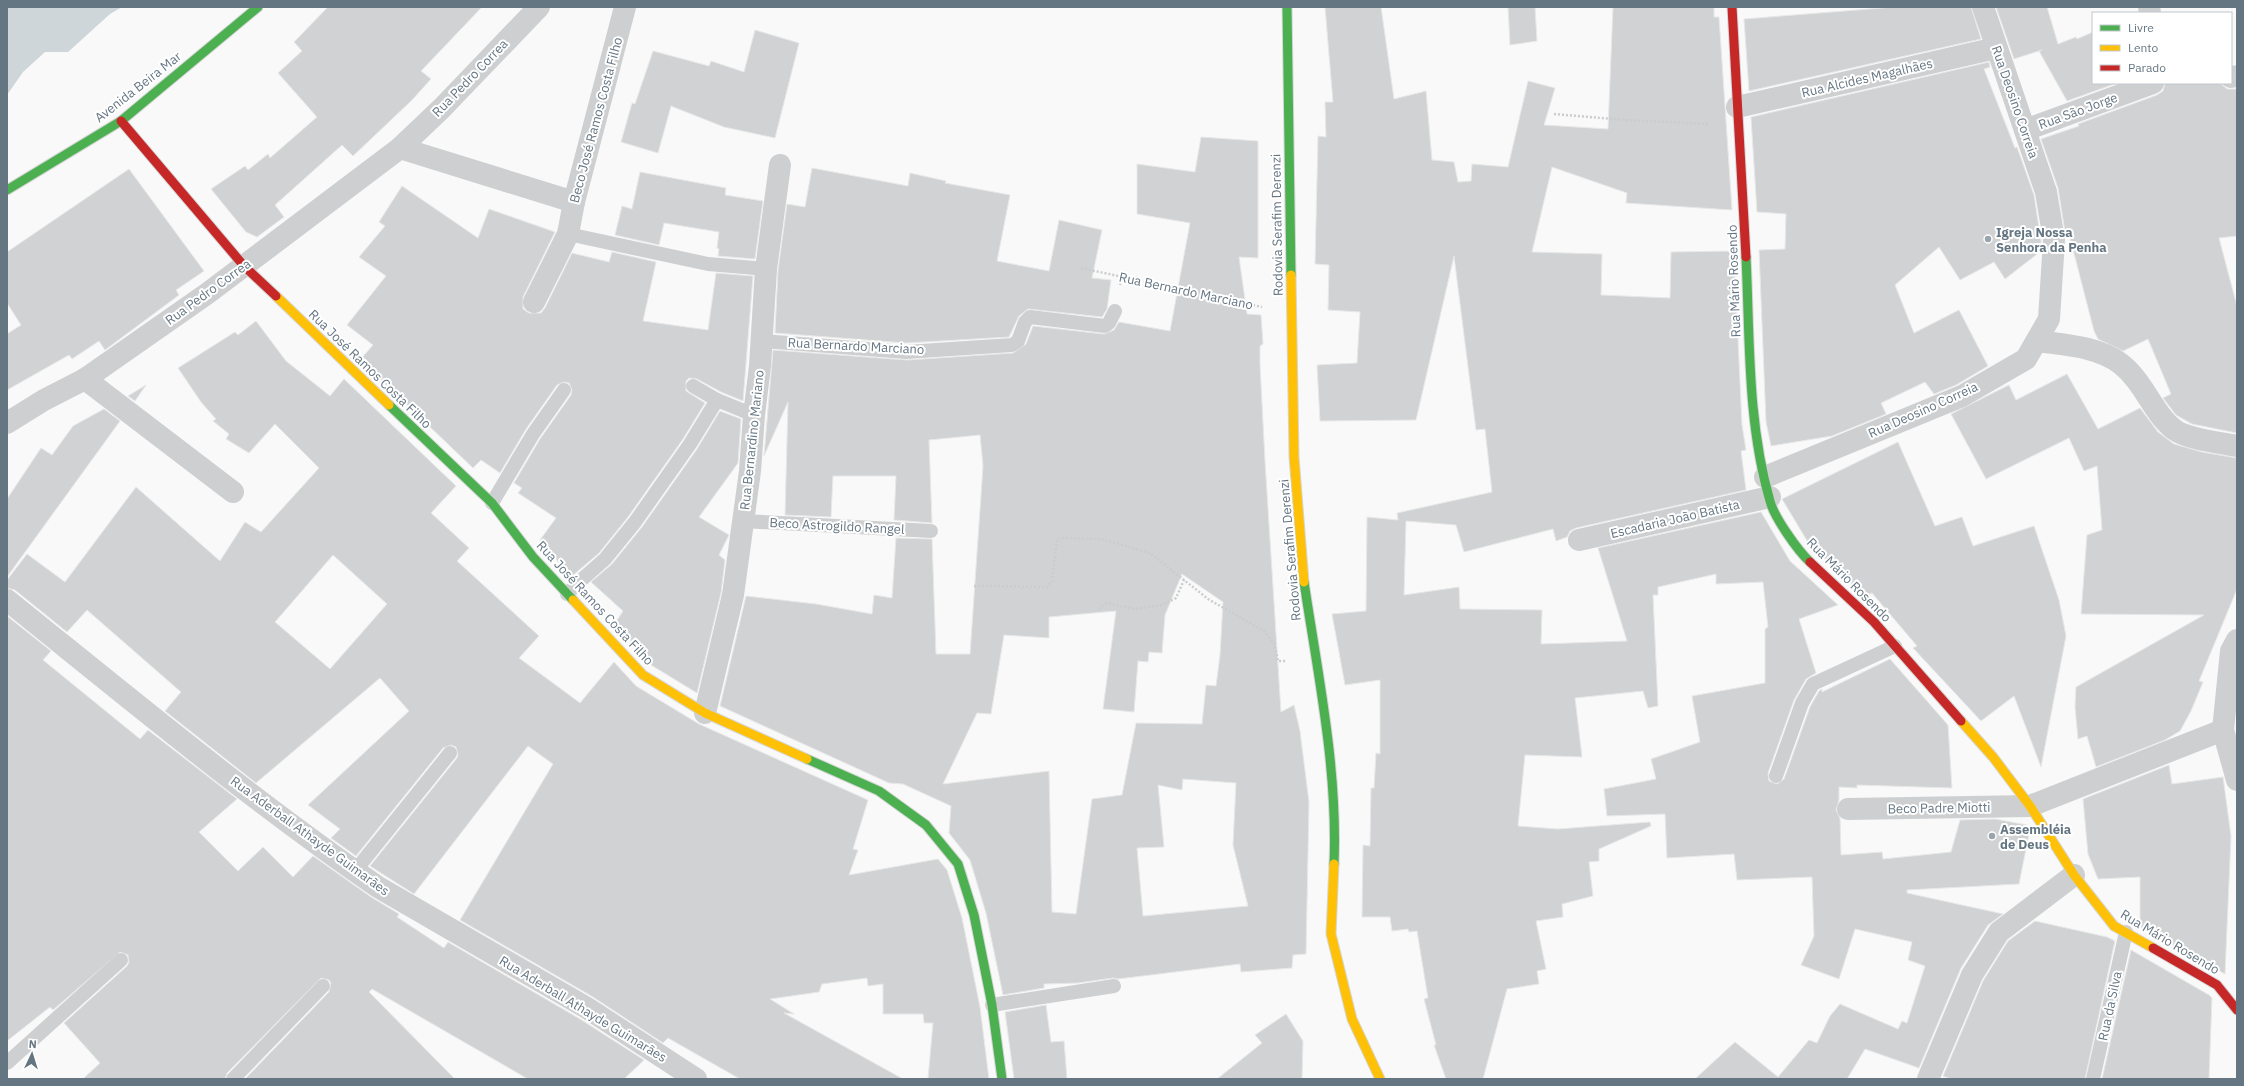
<svg xmlns="http://www.w3.org/2000/svg" width="2244" height="1086" viewBox="0 0 2244 1086" font-family="'IBM Plex Sans',sans-serif">
<style>
.water{fill:#ced6d9}
.building{fill:#d0d2d3;stroke:#e8e8e8;fill-rule:evenodd}
.lines{fill:none;stroke-linecap:round;stroke-linejoin:round}
.fast-casing{stroke:#d5d6d7;stroke-width:11}
.slow-casing{stroke:#d5d6d7;stroke-width:11}
.jam-casing{stroke:#d5d6d7;stroke-width:11}
.path{stroke:#cbcccd;stroke-width:2.5;stroke-dasharray:2 2;stroke-linecap:butt}
.lane{stroke:#cecfd0;stroke-width:14}
.street{stroke:#cecfd0;stroke-width:22}
.fast{stroke:#4caf50;stroke-width:9}
.slow{stroke:#ffc107;stroke-width:9}
.jam{stroke:#c62828;stroke-width:9}
.poi-dot{fill:#99a4ac;stroke:#fff;stroke-width:1.5}
.labels{text-anchor:middle;dominant-baseline:central;stroke-width:4;stroke-linejoin:round;paint-order:stroke}
.street-label{font-size:13px;fill:#657683;stroke:#fff}
.poi-label{font-size:13px;font-weight:bold;fill:#657683;stroke:#fff;text-anchor:start}
</style>
<rect width="100%" height="100%" fill="#f9f9f9"/>
<polygon class="water" points="7,7 122,7 110,14 68,52 45,52 23,72 7,95"/>
<g class="building">
<polygon points="328,7 482,7 421,71 431,79 412,100 353,156 342,145 275,205 284,217 257,237 246,232 211,189 245,166 248,170 268,154 270,158 317,117 278,73 302,51 294,42"/>
<polygon points="1325,7 1381,7 1394,99 1426,91 1432,160 1454,162 1458,182 1471,181 1472,164 1508,167 1528,81 1555,88 1544,125 1608,129 1613,7 1714,7 1714,17 1719,17 1732,210 1626,203 1627,193 1552,167 1532,252 1602,254 1601,295 1670,298 1671,252 1734,251 1742,425 1746,450 1741,451 1746,490 1576,528 1570,531 1567,537 1556,541 1553,529 1464,552 1456,525 1406,521 1404,595 1459,587 1460,609 1542,610 1541,644 1627,641 1598,548 1761,512 1790,561 1838,605 1799,619 1816,673 1806,679 1794,700 1768,773 1769,781 1777,784 1784,779 1810,707 1819,691 1822,689 1822,692 1890,659 1948,725 1952,788 1857,785 1857,788 1839,787 1839,800 1836,810 1840,818 1841,855 1882,852 1883,859 1951,852 1960,820 1995,819 2027,825 2030,829 2019,884 1907,890 1907,893 2003,914 1988,925 1961,968 1919,1068 1865,1049 1847,1079 1695,1079 1735,1042 1778,1077 1809,1040 1817,1043 1830,1016 1840,1004 1898,1029 1902,1021 1907,1023 1925,966 1908,960 1912,942 1855,929 1839,979 1801,965 1814,936 1812,877 1737,880 1734,854 1667,858 1665,814 1607,816 1604,789 1656,779 1651,759 1700,742 1692,696 1765,683 1765,629 1768,627 1763,582 1716,584 1716,574 1658,587 1658,595 1653,595 1658,706 1648,708 1643,691 1575,698 1582,757 1525,755 1518,826 1558,829 1650,822 1651,826 1599,849 1599,861 1589,862 1593,896 1562,904 1563,917 1536,921 1546,969 1537,971 1539,984 1507,989 1483,1079 1446,1079 1434,1045 1436,1045 1424,999 1428,998 1417,931 1409,932 1408,929 1392,931 1390,917 1362,917 1363,845 1370,846 1371,788 1374,788 1376,753 1380,754 1380,680 1345,685 1332,614 1366,611 1367,517 1398,520 1397,513 1492,492 1485,429 1476,430 1454,256 1416,420 1320,421 1317,365 1357,363 1360,312 1328,310 1329,265 1315,264 1318,136 1326,137 1325,102 1333,102"/>
<polygon points="1508,7 1535,7 1537,41 1510,45"/>
<polygon points="1894,7 1971,7 1981,39 1749,91 1744,19"/>
<polygon points="1996,7 2047,7 2058,44 2076,37 2077,39 2093,32 2093,83 2117,83 2067,101 2039,51 2042,50 2014,59"/>
<polygon points="755,30 799,43 775,138 724,127 671,106 658,153 621,142 632,103 635,104 653,51 709,66 711,61 744,72"/>
<polygon points="1989,62 1990,67 1984,69 2015,148 2017,147 2034,195 2041,241 2041,251 2005,279 1994,262 1960,280 1939,247 1895,285 1914,333 1959,310 1988,366 1956,385 1934,394 1925,382 1881,403 1886,414 1832,436 1771,446 1766,422 1759,250 1785,249 1786,214 1757,212 1751,117"/>
<polygon points="2165,83 2220,83 2227,89 2237,89 2237,236 2219,238 2237,306 2237,433 2192,424 2176,415 2163,398 2171,394 2148,339 2123,351 2098,339 2094,331 2068,230 2065,232 2058,188 2041,139 2079,126 2078,124 2157,95 2163,91"/>
<path d="M1201,137l57,4v117l-19,-1 8,57 14,1 2,29 -3,2v19l5,96 16,251 13,-7 6,26 9,71 -3,152 -13,1 -1,13 -51,4 -1,-8 -122,15 -5,-1 -35,5 -34,1v4l-41,7 -17,-82 -16,-53 -21,-27 2,-27 -48,-22 -14,-1 -169,-77 26,-110 70,8 56,10 2,-19 18,3 4,-60 36,1 4,115h34l13,-188 -3,-31 -51,5 3,83 -38,-3 2,-44h-63l-2,41 -46,-2 3,-113 -24,54 9,-106 134,10 106,-7 13,-9 7,-18 71,8 10,-4 5,-8 51,9 20,-108 -53,-9v-50l58,8zM1182,574l41,28 -3,53 -4,31 -10,-1 -4,39 -66,-1 -14,72 -30,4 -16,115 -24,-2 -3,-141 -106,13 34,-71 14,1 13,-79 45,3v-21l67,-6 -13,98 31,3 4,-51 10,1 1,-10 13,1 3,-38zM1183,779l53,4 -3,62 15,61 -105,10 -6,-68 27,-1 -6,-62 24,5z"/>
<polygon points="812,168 908,186 910,173 946,181 945,183 1010,195 997,261 1049,271 1059,220 1102,230 1092,278 1111,280 1107,309 1102,317 1028,309 1019,316 1009,337 906,343 775,333 778,270 787,204 805,207"/>
<polygon points="129,169 204,271 176,290 179,295 105,350 99,341 72,359 69,355 7,390 7,334 21,325 7,303 7,252"/>
<polygon points="640,172 726,188 725,195 763,201 755,259 718,256 719,249 717,248 719,232 664,223 659,245 615,235 622,206 632,209"/>
<polygon points="402,186 478,238 489,209 555,232 523,297 523,309 529,313 541,313 545,308 572,253 609,262 612,252 656,262 643,321 708,330 716,273 753,276 743,401 721,392 697,379 689,378 686,381 686,391 705,403 683,439 628,517 599,553 571,577 540,540 556,518 518,493 522,488 514,483 540,439 571,395 572,390 569,383 564,382 557,385 526,429 500,473 481,460 473,468 360,360 373,345 347,325 386,276 359,257 385,226 379,222"/>
<path d="M256,321l30,40 44,35 14,-17 112,107 -25,27 38,35 -12,13 82,75 -20,22 61,45 34,-41 22,24 63,38 169,76 -15,49 5,1 -9,25 89,-16 9,11 15,48 18,89 9,72h-61l5,-56h-9l-1,-9h-40v-30l-15,2 -1,-8 -45,6 -3,8 -49,7 24,15 -10,-1 119,66h-163l-72,-41 -5,5 -70,-46 -133,-77 93,-156 -25,-18 -114,148 -44,-28 87,-108 1,-4 -2,-7 -5,-2 -8,3 -87,108 -25,-18 9,-9 -32,-24 101,-94 -29,-33 -124,105 -91,-72 16,-19 -94,-82 -20,22 -52,-42 -8,-2v-8l20,-26 38,28 71,-95 84,74 25,-39 16,10 58,-64 -44,-44 -26,29 -23,-14 3,-5 -16,-13 3,-2 -15,-17 -23,-34 57,-36 3,3zM333,555l54,49 -57,65 -55,-47z"/>
<polygon points="2067,374 2098,429 2140,408 2158,432 2174,444 2202,452 2237,458 2237,589 2199,681 2203,682 2191,711 2180,731 2165,740 2096,767 2087,736 2078,739 2075,707 2076,687 2204,615 2081,614 2087,535 2102,530 2097,466 2084,471 2069,438 1986,479 1951,414 2009,385 2016,400"/>
<polygon points="146,385 135,401 128,396"/>
<polygon points="104,409 120,421 7,577 7,499 41,448 52,455 73,426"/>
<polygon points="720,411 741,419 738,463 699,517 729,535 719,555 725,560 721,593 697,693 651,665 630,643 631,641 614,625 623,611 591,582 612,564 642,527 697,449"/>
<polygon points="1898,442 1935,526 1962,517 1973,546 2034,526 2059,600 2066,636 2041,767 2014,696 1981,721 1913,648 1917,646 1872,593 1864,596 1809,544 1782,499"/>
<polygon points="7,616 51,651 43,660 140,739 148,730 237,799 199,832 238,871 263,847 293,877 313,856 371,897 399,914 397,917 444,948 448,942 580,1019 644,1060 624,1079 528,1079 372,989 369,992 455,1079 245,1079 329,992 331,983 329,980 321,978 227,1073 225,1079 83,1079 100,1063 64,1023 127,966 129,962 128,955 120,952 53,1010 50,1007 7,1041"/>
<polygon points="2169,765 2172,784 2223,777 2231,836 2225,974 2140,927 2140,877 2098,879 2088,854 2083,799"/>
<polygon points="2035,921 2107,937 2115,941 2085,1079 1951,1079 1943,1076 1983,981 2008,941"/>
<polygon points="2131,950 2209,995 2212,998 2209,1079 2102,1079"/>
<polygon points="1046,1005 1051,1042 1064,1041 1067,1079 1014,1079 1005,1012"/>
<polygon points="1286,1014 1303,1041 1302,1079 1217,1079 1262,1043 1255,1035"/>
</g>
<g class="lines">
<defs>
<g id="fast">
<polyline points="1287,7 1291,275"/>
<polyline points="7,190 121,121 258,7"/>
<path d="M1746,257c4,81 1,165 24,244 4,16 28,50 40,61"/>
<polyline points="389,405 492,503 533,557 573,600"/>
<path d="M1304,582c14,93 34,188 30,282"/>
<polyline points="807,759 879,791 926,825 958,864 974,915 992,1005 1002,1079"/>
</g>
<g id="slow">
<polyline points="1291,275 1294,457 1304,582"/>
<polyline points="276,296 389,405"/>
<polyline points="573,600 643,675 705,713 807,759"/>
<polyline points="1961,721 1993,757 2030,806 2074,875 2114,926 2153,948"/>
<polyline points="1334,864 1331,934 1352,1019 1380,1079"/>
</g>
<g id="jam">
<polyline points="1732,7 1746,257"/>
<polyline points="121,121 244,266 276,296"/>
<polyline points="1810,562 1874,622 1961,721"/>
<polyline points="2153,948 2217,985 2237,1010"/>
</g>
</defs>
<use href="#fast" class="fast-casing"/>
<use href="#slow" class="slow-casing"/>
<use href="#jam" class="jam-casing"/>
<g class="path">
<polyline points="1554,114 1625,120 1709,124"/>
<polyline points="1081,268 1262,307"/>
<polyline points="1120,285 1122,276"/>
<polyline points="974,586 1047,587 1052,581 1057,539 1059,538 1101,539 1150,553 1208,599 1264,631 1274,643 1278,661 1287,661"/>
<polyline points="1099,609 1106,603 1135,609 1162,605 1176,598 1184,580"/>
</g>
<g class="lane">
<polyline points="568,234 708,264 766,269"/>
<polyline points="762,341 906,352 1012,345 1018,341 1025,322 1030,317 1105,326 1109,323 1115,311"/>
<polyline points="693,386 717,400 754,415"/>
<polyline points="492,503 533,434 564,390"/>
<polyline points="743,521 931,531"/>
<polyline points="567,594 579,582 605,559 635,522 690,444 717,400"/>
<polyline points="1776,776 1802,703 1813,684 1895,646"/>
<polyline points="355,871 450,753"/>
<polyline points="992,1005 1114,986"/>
<polyline points="7,1063 121,960"/>
<polyline points="233,1079 323,986"/>
<polyline points="2093,1079 2126,932"/>
</g>
<g class="street">
<polyline points="2149,7 2150,13"/>
<polyline points="2231,77 2237,76"/>
<polyline points="1737,107 1996,48"/>
<polyline points="2025,130 2153,83"/>
<polyline points="400,148 574,202"/>
<polyline points="534,302 568,234 574,202 625,7"/>
<path d="M2037,341c27,4 61,5 84,23 23,18 33,51 54,66 12,9 47,13 62,16"/>
<polyline points="85,379 233,492"/>
<polyline points="7,423 44,400 85,379 208,293 400,148 442,108 539,7"/>
<polyline points="1765,477 1962,396 2026,359 2049,319 2054,240 2046,192 1983,7"/>
<polyline points="1579,540 1770,497"/>
<path d="M7,600c122,98 242,198 371,287l209,121 109,71"/>
<polyline points="2237,640 2231,651 2223,730 2237,780"/>
<polyline points="705,713 733,595 750,471 754,415 760,366 766,269 780,165"/>
<polyline points="1848,809 2030,806 2223,730"/>
<polyline points="1928,1079 1972,975 1999,932 2074,875"/>
</g>
<use href="#fast" class="fast"/>
<use href="#slow" class="slow"/>
<use href="#jam" class="jam"/>
</g>
<g class="poi-dot">
<circle cx="1988" cy="239" r="4"/>
<circle cx="1992" cy="836" r="4"/>
</g>
<g class="labels">
<g class="street-label">
<text transform="translate(470 78) rotate(-46)">Rua Pedro Correa</text>
<text transform="translate(1867 78) rotate(-13)">Rua Alcides Magalhães</text>
<text transform="translate(138 87) rotate(-38)">Avenida Beira Mar</text>
<text transform="translate(2015 102) rotate(71)">Rua Deosino Correia</text>
<text transform="translate(2078 111) rotate(-20)">Rua São Jorge</text>
<text transform="translate(596 120) rotate(-75)">Beco José Ramos Costa Filho</text>
<text transform="translate(1277 225) rotate(-91)">Rodovia Serafim Derenzi</text>
<text transform="translate(1734 281) rotate(-92)">Rua Mário Rosendo</text>
<text transform="translate(1186 291) rotate(12)">Rua Bernardo Marciano</text>
<text transform="translate(208 292) rotate(-36)">Rua Pedro Correa</text>
<text transform="translate(856 346) rotate(3)">Rua Bernardo Marciano</text>
<text transform="translate(370 369) rotate(44)">Rua José Ramos Costa Filho</text>
<text transform="translate(1923 410) rotate(-24)">Rua Deosino Correia</text>
<text transform="translate(752 440) rotate(-84)">Rua Bernardino Mariano</text>
<text transform="translate(1675 519) rotate(-13)">Escadaria João Batista</text>
<text transform="translate(837 526) rotate(3)">Beco Astrogildo Rangel</text>
<text transform="translate(1290 550) rotate(-95)">Rodovia Serafim Derenzi</text>
<text transform="translate(1849 580) rotate(45)">Rua Mário Rosendo</text>
<text transform="translate(595 603) rotate(47)">Rua José Ramos Costa Filho</text>
<text transform="translate(1939 808) rotate(-1)">Beco Padre Miotti</text>
<text transform="translate(310 836) rotate(36)">Rua Aderball Athayde Guimarães</text>
<text transform="translate(2170 942) rotate(31)">Rua Mário Rosendo</text>
<text transform="translate(2110 1006) rotate(-78)">Rua da Silva</text>
<text transform="translate(583 1009) rotate(31)">Rua Aderball Athayde Guimarães</text>
</g>
<g class="poi-label">
<text x="1996" y="232">Igreja Nossa<tspan x="1996" dy="15">Senhora da Penha</tspan></text>
<text x="2000" y="829">Assembléia<tspan x="2000" dy="15">de Deus</tspan></text>
</g>
</g>
<rect width="2244" height="1086" fill="none" stroke="#657683" stroke-width="16"/>
<rect x="2092" y="12" width="140" height="72" fill="#ffffff" stroke="#c1c8cd"/>
<rect x="2100" y="25" width="20" height="6" fill="#4caf50" stroke="#c1c8cd"/>
<text x="2128" y="32" font-size="12" fill="#657683">Livre</text>
<rect x="2100" y="45" width="20" height="6" fill="#ffc107" stroke="#c1c8cd"/>
<text x="2128" y="52" font-size="12" fill="#657683">Lento</text>
<rect x="2100" y="65" width="20" height="6" fill="#c62828" stroke="#c1c8cd"/>
<text x="2128" y="72" font-size="12" fill="#657683">Parado</text>
<g transform="translate(32 1054) rotate(4)" stroke="#ffffff" stroke-width="3" paint-order="stroke">
<path d="M0-3L7 15L0 10L-7 15Z" fill="#657683"/>
<text y="-6" font-size="11" font-weight="bold" text-anchor="middle" fill="#657683">N</text>
</g>
</svg>
